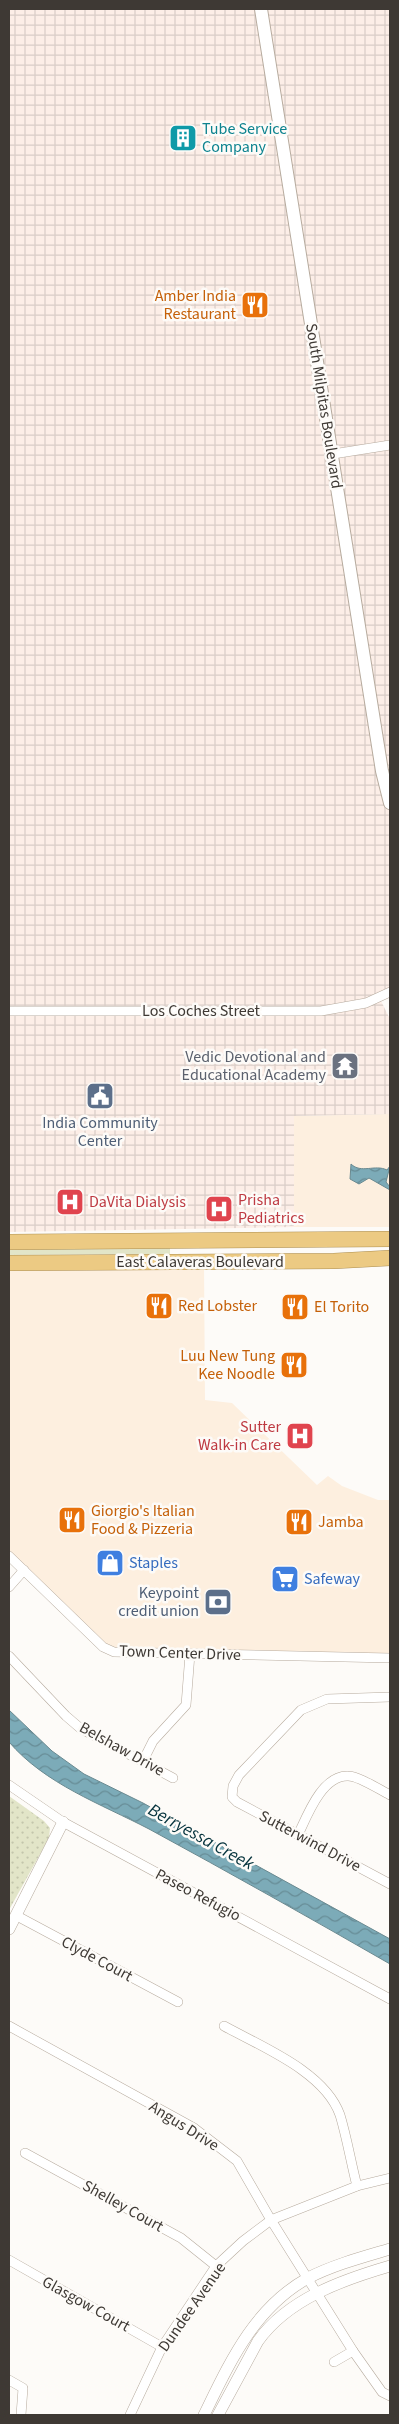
<svg xmlns="http://www.w3.org/2000/svg" width="399" height="2424" viewBox="0 0 399 2424" font-family="'Source Sans 3',sans-serif">
<style>
.built{fill:#fdefdf}
.industrial{fill:url(#industrial-grid)}
.green{fill:#e2e5c8}
.park{fill:url(#park-dots)}
.water{fill:url(#water-waves);stroke:#698990}
.lines{fill:none;stroke-linecap:round;stroke-linejoin:round}
.minor-casing{stroke:#b7ab9e;stroke-width:10}
.tertiary-casing{stroke:#b7ab9e;stroke-width:12}
.secondary-casing{stroke:#b7ab9e;stroke-width:14}
.trunk-casing{stroke:#ac8f53;stroke-width:16}
.minor{stroke:#fff;stroke-width:9}
.tertiary{stroke:#fff;stroke-width:11}
.secondary{stroke:#fff;stroke-width:12}
.trunk{stroke:#ecca83;stroke-width:15}
.labels{text-anchor:middle;dominant-baseline:central;stroke-width:5;stroke-linejoin:round;paint-order:stroke}
.culture-label{font-size:16px;fill:#0d838f;stroke:#fdfbf8;text-anchor:start}
.food-label{font-size:16px;fill:#c56008;stroke:#fdfbf8;text-anchor:start}
.street-label{font-size:16px;fill:#3e3934;stroke:#fdfbf8}
.worship-label{font-size:16px;fill:#5b616d;stroke:#fdfbf8;text-anchor:end}
.service-label{font-size:16px;fill:#4e5e75;stroke:#fdfbf8}
.health-label{font-size:16px;fill:#be3a42;stroke:#fdfbf8;text-anchor:start}
.shop-label{font-size:16px;fill:#366cbe;stroke:#fdfbf8;text-anchor:start}
.water-label{font-size:18px;font-style:italic;fill:#04323c;stroke:#fdfbf8}
</style>
<defs>
<pattern id="industrial-grid" width="8" height="8" patternUnits="userSpaceOnUse" patternTransform="scale(1.25)"><rect width="8" height="8" fill="#fceee7"/><path d="M0 4h8M4 0v8" fill="none" stroke="#d9cdc7"/></pattern>
<pattern id="park-dots" width="8" height="8" patternUnits="userSpaceOnUse" patternTransform="scale(1.25)"><rect width="8" height="8" fill="#e2e5c8"/><path d="M2 2h.1M6 6h.1" fill="none" stroke="#c3c5ac" stroke-width="1.8" stroke-linecap="round"/></pattern>
<pattern id="water-waves" width="16" height="10" patternUnits="userSpaceOnUse" patternTransform="scale(1.25)"><rect width="16" height="10" fill="#7cabb8"/><path d="M0 5q4-4 8 0t8 0" fill="none" stroke="#678c96"/></pattern>
</defs>
<rect width="100%" height="100%" fill="#fdfbf8"/>
<g class="built">
<polygon points="390,1114 390,1227 294,1227 294,1116"/>
<polygon points="204,1262 205,1400 232,1403 317,1485 328,1476 342,1486 378,1500 390,1500 390,1658 114,1652 9,1556 9,1263"/>
</g>
<polygon class="industrial" points="9,9 390,9 390,991 380,999 390,1019 390,1114 294,1116 294,1227 9,1232"/>
<polygon class="green" points="170,1248 170,1254 9,1255 9,1249"/>
<polygon class="park" points="9,1796 44,1821 50,1828 49,1838 9,1910"/>
<g class="water">
<path d="M351,1164c10,10 24,0 36,6l3,-4 -4,16 4,5v3l-21,-12 -10,6 -9,-5z"/>
<path d="M9,1710l43,41 32,23 59,29 247,136v25c-80,-46 -160,-91 -241,-135 -48,-25 -104,-45 -140,-87z"/>
</g>
<g class="lines">
<defs>
<g id="minor">
<polyline points="333,454 390,445"/>
<polyline points="9,1011 321,1011 366,1003 390,992"/>
<polyline points="9,1556 103,1647 114,1652 390,1658"/>
<polyline points="9,1587 24,1570"/>
<polyline points="9,1656 66,1716 80,1728 173,1778"/>
<polyline points="390,1697 327,1699 301,1710 239,1775 233,1786 232,1797 237,1802 390,1884"/>
<polyline points="143,1761 153,1741 186,1705 190,1654"/>
<polyline points="9,1785 63,1822 390,1999"/>
<path d="M298,1835c9,-19 24,-60 50,-59 11,0 32,14 42,19"/>
<polyline points="17,1916 178,2002"/>
<polyline points="9,2026 194,2128 237,2161 271,2220 353,2351 382,2392 390,2396"/>
<path d="M224,2026c38,21 101,46 116,89 7,23 11,48 17,71"/>
<polyline points="25,2153 181,2238 216,2266"/>
<polyline points="9,2260 162,2347"/>
<polyline points="334,2362 353,2351"/>
<polyline points="9,2380 23,2388 21,2415"/>
<polyline points="130,2415 162,2347 216,2266 243,2241 271,2220 357,2186 390,2178"/>
</g>
<g id="tertiary">
<polyline points="9,1929 63,1822"/>
<path d="M204,2415c26,-53 50,-107 104,-137 25,-13 55,-21 82,-29"/>
<path d="M218,2415l40,-74c30,-42 84,-61 132,-75"/>
</g>
<polyline id="secondary" points="261,9 382,771 390,803"/>
<g id="trunk">
<polyline points="9,1242 390,1239"/>
<polyline points="9,1263 334,1261 390,1258"/>
</g>
</defs>
<use href="#minor" class="minor-casing"/>
<use href="#tertiary" class="tertiary-casing"/>
<use href="#secondary" class="secondary-casing"/>
<use href="#trunk" class="trunk-casing"/>
<use href="#minor" class="minor"/>
<use href="#tertiary" class="tertiary"/>
<use href="#secondary" class="secondary"/>
<use href="#trunk" class="trunk"/>
</g>
<defs>
<symbol id="building-square" viewBox="-11 -11 22 22"><rect x="-9" y="-9" width="18" height="18" rx="4" fill="#0f9aa8" stroke="#fdfbf8"/><path d="M-4-6H4V6H1V3H-1V6H-4ZM-2.5-4.3h1.7v1.8h-1.7ZM.8-4.3h1.7v1.8H.8ZM-2.5-1h1.7V.8h-1.7ZM.8-1h1.7V.8H.8Z" fill="#fff"/></symbol>
<symbol id="restaurant-square" viewBox="-11 -11 22 22"><rect x="-9" y="-9" width="18" height="18" rx="4" fill="#e8710a" stroke="#fdfbf8"/><path d="M-5-6h1v4h1v-4h1v4h1v-4h1v5L-1.5 .5V6h-2V.5L-5-1ZM5-6V6H3V1.5H1.5Q1.5-4 5-6Z" fill="#fff"/></symbol>
<symbol id="temple-square" viewBox="-11 -11 22 22"><rect x="-9" y="-9" width="18" height="18" rx="4" fill="#6b7280" stroke="#fdfbf8"/><path d="M0-6L5-2H3V0L6.5 2.5H4V6H1.5V3h-3V6H-4V2.5H-6.5L-3 0V-2H-5Z" fill="#fff"/></symbol>
<symbol id="civic-square" viewBox="-11 -11 22 22"><rect x="-9" y="-9" width="18" height="18" rx="4" fill="#5c6f8a" stroke="#fdfbf8"/><path d="M-.6-6.5H3V-4.5H.6V-3L4-1V1h2V6H-6V1h2V-1L-.6-3ZM-1.2 2.5V6h2.4V2.5Z" fill="#fff"/></symbol>
<symbol id="hospital-square" viewBox="-11 -11 22 22"><rect x="-9" y="-9" width="18" height="18" rx="4" fill="#e0444e" stroke="#fdfbf8"/><path d="M-5-5h3v3.5h4V-5h3V5h-3V1.5h-4V5h-3Z" fill="#fff"/></symbol>
<symbol id="shop-square" viewBox="-11 -11 22 22"><rect x="-9" y="-9" width="18" height="18" rx="4" fill="#3f7fe0" stroke="#fdfbf8"/><path d="M-5-2.5h2.3a2.7 3.5 0 0 1 5.4 0H5L5.5 6h-11ZM-1.5-2.5h3a1.5 2.3 0 0 0-3 0Z" fill="#fff"/></symbol>
<symbol id="supermarket-square" viewBox="-11 -11 22 22"><rect x="-9" y="-9" width="18" height="18" rx="4" fill="#3f7fe0" stroke="#fdfbf8"/><path d="M-6-5.5h2.5l.6 2H6L4.5 2H-2.5L-4.4-4H-6ZM-1.5 3.2a1.3 1.3 0 1 0 .1 0ZM3 3.2a1.3 1.3 0 1 0 .1 0Z" fill="#fff"/></symbol>
<symbol id="bank-square" viewBox="-11 -11 22 22"><rect x="-9" y="-9" width="18" height="18" rx="4" fill="#5c6f8a" stroke="#fdfbf8"/><path d="M-6-4H6V4H-6ZM0-2.3a2.3 2.3 0 1 0 0 4.6a2.3 2.3 0 1 0 0-4.6Z" fill="#fff"/></symbol>
</defs>
<g fill-rule="evenodd">
<use href="#building-square" x="167" y="122" width="32" height="32"/>
<use href="#restaurant-square" x="239" y="289" width="32" height="32"/>
<use href="#temple-square" x="329" y="1050" width="32" height="32"/>
<use href="#civic-square" x="84" y="1080" width="32" height="32"/>
<use href="#hospital-square" x="54" y="1186" width="32" height="32"/>
<use href="#hospital-square" x="203" y="1193" width="32" height="32"/>
<use href="#restaurant-square" x="143" y="1290" width="32" height="32"/>
<use href="#restaurant-square" x="279" y="1291" width="32" height="32"/>
<use href="#restaurant-square" x="278" y="1349" width="32" height="32"/>
<use href="#hospital-square" x="284" y="1420" width="32" height="32"/>
<use href="#restaurant-square" x="56" y="1504" width="32" height="32"/>
<use href="#restaurant-square" x="283" y="1506" width="32" height="32"/>
<use href="#shop-square" x="94" y="1547" width="32" height="32"/>
<use href="#supermarket-square" x="269" y="1563" width="32" height="32"/>
<use href="#bank-square" x="202" y="1586" width="32" height="32"/>
</g>
<g class="labels">
<g class="culture-label">
<text x="202" y="129">Tube Service<tspan x="202" dy="18">Company</tspan></text>
</g>
<g class="food-label">
<text x="236" y="296" text-anchor="end">Amber India<tspan x="236" dy="18">Restaurant</tspan></text>
<text x="178" y="1306">Red Lobster</text>
<text x="314" y="1307">El Torito</text>
<text x="275" y="1356" text-anchor="end">Luu New Tung<tspan x="275" dy="18">Kee Noodle</tspan></text>
<text x="91" y="1511">Giorgio's Italian<tspan x="91" dy="18">Food &amp; Pizzeria</tspan></text>
<text x="318" y="1522">Jamba</text>
</g>
<g class="street-label">
<text transform="translate(324 406) rotate(81)">South Milpitas Boulevard</text>
<text x="201" y="1011">Los Coches Street</text>
<text x="200" y="1262">East Calaveras Boulevard</text>
<text transform="translate(180 1653) rotate(2)">Town Center Drive</text>
<text transform="translate(122 1749) rotate(29)">Belshaw Drive</text>
<text transform="translate(310 1841) rotate(28)">Sutterwind Drive</text>
<text transform="translate(198 1895) rotate(28)">Paseo Refugio</text>
<text transform="translate(97 1959) rotate(28)">Clyde Court</text>
<text transform="translate(184 2126) rotate(32)">Angus Drive</text>
<text transform="translate(123 2206) rotate(29)">Shelley Court</text>
<text transform="translate(86 2304) rotate(29)">Glasgow Court</text>
<text transform="translate(192 2307) rotate(-55)">Dundee Avenue</text>
</g>
<g class="worship-label">
<text x="326" y="1057">Vedic Devotional and<tspan x="326" dy="18">Educational Academy</tspan></text>
</g>
<g class="service-label">
<text x="100" y="1123">India Community<tspan x="100" dy="18">Center</tspan></text>
<text x="199" y="1593" text-anchor="end">Keypoint<tspan x="199" dy="18">credit union</tspan></text>
</g>
<g class="health-label">
<text x="238" y="1200">Prisha<tspan x="238" dy="18">Pediatrics</tspan></text>
<text x="89" y="1202">DaVita Dialysis</text>
<text x="281" y="1427" text-anchor="end">Sutter<tspan x="281" dy="18">Walk-in Care</tspan></text>
</g>
<g class="shop-label">
<text x="129" y="1563">Staples</text>
<text x="304" y="1579">Safeway</text>
</g>
<g class="water-label">
<text transform="translate(201 1837) rotate(29)">Berryessa Creek</text>
</g>
</g>
<rect width="399" height="2424" fill="none" stroke="#3e3934" stroke-width="20"/>
</svg>
